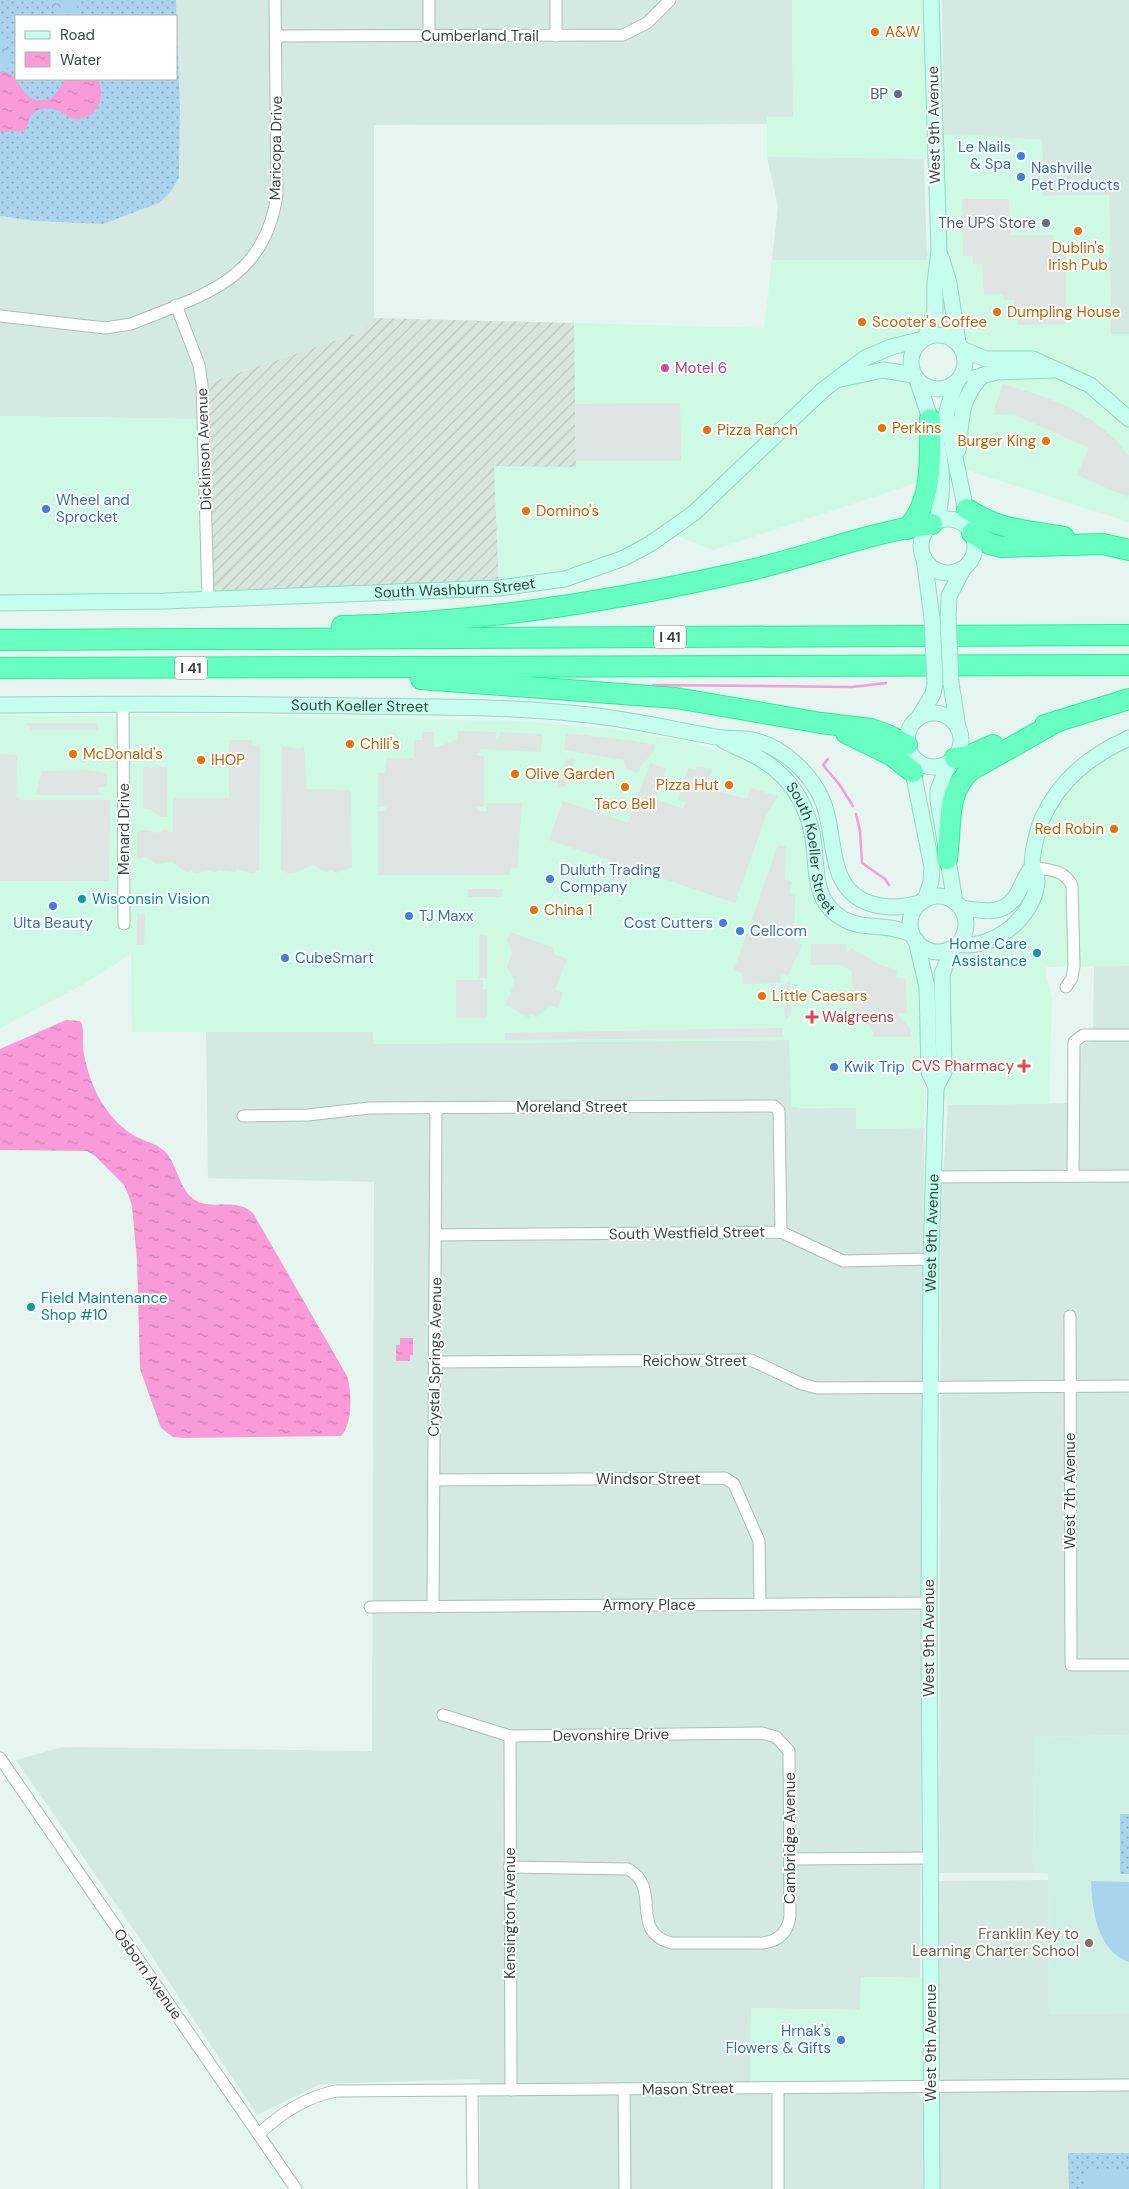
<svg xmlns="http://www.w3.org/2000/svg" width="1129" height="2189" viewBox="0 0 1129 2189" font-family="'DM Sans',sans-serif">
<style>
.residential{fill:#d3e9e1}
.commercial{fill:#cef9e4}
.industrial{fill:url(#industrial-furrows)}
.education{fill:#cef0e4}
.grass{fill:url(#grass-dots);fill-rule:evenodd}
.forest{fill:url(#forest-crowns)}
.garden{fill:#aad4ee}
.parking{fill:#dee5e2}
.water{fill:url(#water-ripples)}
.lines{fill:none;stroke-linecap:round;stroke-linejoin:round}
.stream{stroke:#f99bd9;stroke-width:2.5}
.street-casing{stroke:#a7c1b6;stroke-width:13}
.secondary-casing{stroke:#90dac2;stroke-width:17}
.highway-casing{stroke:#25f097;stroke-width:22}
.street{stroke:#fff;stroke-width:11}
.secondary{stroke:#c6ffed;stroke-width:15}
.highway{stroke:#67ffc2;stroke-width:20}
.secondary-bridge-casing{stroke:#90dac2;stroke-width:17;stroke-linecap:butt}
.secondary-bridge{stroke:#c6ffed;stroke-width:15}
.food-dot{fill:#e8710a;stroke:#fff;stroke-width:2}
.service-dot{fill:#5c6f8a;stroke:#fff;stroke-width:2}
.shop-dot{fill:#3f7fe0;stroke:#fff;stroke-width:2}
.hotel-dot{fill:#d1479c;stroke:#fff;stroke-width:2}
.culture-dot{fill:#0f9aa8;stroke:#fff;stroke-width:2}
.health-dot{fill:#e0444e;stroke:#fff;stroke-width:2}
.education-dot{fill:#8d6e63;stroke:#fff;stroke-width:2}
.labels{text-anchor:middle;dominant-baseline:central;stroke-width:4;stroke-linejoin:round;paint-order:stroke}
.shield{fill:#fff;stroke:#717f79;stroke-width:1}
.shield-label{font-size:14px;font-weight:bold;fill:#34483f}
.food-label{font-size:15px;fill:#c56008;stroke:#fff;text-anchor:start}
.street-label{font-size:15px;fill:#34483f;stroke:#fff}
.service-label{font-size:15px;fill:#4e5e75;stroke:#fff;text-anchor:end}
.shop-label{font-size:15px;fill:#366cbe;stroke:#fff;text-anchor:start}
.hotel-label{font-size:15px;fill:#b23c85;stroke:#fff;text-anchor:start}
.culture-label{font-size:15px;fill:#0d838f;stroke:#fff;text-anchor:start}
.health-label{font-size:15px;fill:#be3a42;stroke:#fff;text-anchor:start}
.education-label{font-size:15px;fill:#785e54;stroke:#fff;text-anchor:end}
</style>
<defs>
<pattern id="industrial-furrows" width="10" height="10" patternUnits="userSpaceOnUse" patternTransform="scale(1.25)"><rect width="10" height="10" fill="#d8e4de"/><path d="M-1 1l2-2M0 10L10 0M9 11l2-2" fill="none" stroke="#bac5c0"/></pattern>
<pattern id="grass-dots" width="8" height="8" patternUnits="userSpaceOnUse" patternTransform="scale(1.25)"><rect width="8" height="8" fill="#aad4ee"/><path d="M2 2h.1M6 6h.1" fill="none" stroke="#8baec2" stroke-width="1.8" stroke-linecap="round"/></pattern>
<pattern id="forest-crowns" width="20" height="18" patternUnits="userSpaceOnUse" patternTransform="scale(1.25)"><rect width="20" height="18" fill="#aad4ee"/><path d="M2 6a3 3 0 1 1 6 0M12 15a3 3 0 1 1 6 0" fill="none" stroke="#8baec2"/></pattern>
<pattern id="water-ripples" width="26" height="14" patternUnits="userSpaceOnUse" patternTransform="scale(1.25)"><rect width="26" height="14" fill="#f99bd9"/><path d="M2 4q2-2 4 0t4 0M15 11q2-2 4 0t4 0" fill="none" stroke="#ca80b1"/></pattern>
</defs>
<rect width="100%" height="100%" fill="#e6f5ef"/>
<g class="residential">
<polygon points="176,0 792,0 793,117 768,117 767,124 374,125 374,318 358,333 195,387 197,419 0,416 0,216 34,221 103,224 159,203 169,194 179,178 180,109"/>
<polygon points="942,0 1129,0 1129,334 1111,334 1109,195 1043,196 1042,140 944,135"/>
<polygon points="767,157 924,158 927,260 772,260 778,206"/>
<polygon points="1094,966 1129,966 1129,1735 1034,1737 1033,1873 939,1873 941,1206 948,1105 1080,1103 1080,1048 1084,1043 1093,1041"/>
<polygon points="206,1032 373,1032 374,1044 790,1040 799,1108 856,1108 856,1129 924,1128 920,1978 861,1977 860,2010 751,2008 750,2093 919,2093 923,2104 923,2189 480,2189 480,2079 320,2084 257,2115 147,1949 16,1760 63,1747 372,1751 374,1182 208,1178"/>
<polygon points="1048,1880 1049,2014 1129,2013 1129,2153 1069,2153 1069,2189 940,2189 939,1881"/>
</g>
<g class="commercial">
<polygon points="792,0 931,0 934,135 963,134 1042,140 1043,196 1109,195 1111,334 1129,334 1129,522 957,467 970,388 1010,371 962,349 939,252 936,300 916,340 840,378 914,375 925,404 928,479 713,550 666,532 624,558 499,588 494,466 576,466 574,323 764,328 772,260 927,260 927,251 939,250 935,159 767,157 767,117 793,117"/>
<polygon points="0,416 204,419 208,598 0,603"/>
<polygon points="0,716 207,716 516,721 613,729 684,741 743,757 777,780 796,806 841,926 861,933 897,936 907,946 915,962 920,986 924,1048 924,1128 856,1129 856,1108 791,1107 789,1040 373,1044 373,1032 132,1032 131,954 82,985 0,1028"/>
<polygon points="1129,738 1129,966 1046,967 1046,977 1052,996 1049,1104 948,1105 936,1087 953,948 984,941 1032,902 1032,867 1055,793"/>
<polygon points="861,1977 930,1978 931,2086 750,2088 751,2008 860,2010"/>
</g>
<polygon class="industrial" points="374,318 574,323 576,467 494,466 499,588 208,598 202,385 358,333"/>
<polygon class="education" points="1129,1735 1129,2013 1049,2014 1048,1874 1033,1873 1034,1737"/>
<g class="grass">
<path d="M0,0h176l4,109 -1,69 -10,16 -10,9 -56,21 -69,-3 -34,-5zM16,16h160v63h-160z"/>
<rect x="1120" y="1814" width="9" height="60"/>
<polygon points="1068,2153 1129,2153 1129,2189 1069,2189"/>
</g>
<g class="forest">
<polygon points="47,0 76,0 81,16 53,16 54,12"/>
<polygon points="0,36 5,38 11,67 0,70"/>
</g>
<g class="garden">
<path d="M1091,1881l38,1v80c-32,-11 -37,-52 -38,-81z"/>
<polygon points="1091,2170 1129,2170 1129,2189 1084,2189 1084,2175"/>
</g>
<g class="parking">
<polygon points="962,199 1009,199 1010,235 1053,235 1053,250 1066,250 1066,324 1018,325 1018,306 1014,306 1014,300 1004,300 1003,294 984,294 982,264 973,264 973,256 963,256"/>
<polygon points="1003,384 1042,396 1066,406 1093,421 1115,439 1129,456 1129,494 1127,497 1077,475 1089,448 1013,414 994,415 995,406"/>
<polygon points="680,403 681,461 576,461 575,404"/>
<polygon points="26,723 97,723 98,730 32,730"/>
<polygon points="458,731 496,732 496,739 499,740 500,732 542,734 541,752 481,749 476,755 484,756 484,807 477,807 477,811 487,811 487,803 522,803 517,868 511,867 509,875 378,875 378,811 386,811 386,807 378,807 378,773 385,773 387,758 414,758 414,740 422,740 422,732 434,732 433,747 438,747 457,739"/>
<polygon points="566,733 634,741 655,745 653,752 641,766 638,773 625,768 624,760 564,750"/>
<polygon points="229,740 252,740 253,746 260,744 259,870 252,873 237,869 235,872 219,870 213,873 212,870 196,873 190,870 188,873 172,862 157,864 144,857 137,859 137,833 146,830 157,833 167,829 168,833 173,831 173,798 229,798"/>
<polygon points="282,746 299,749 304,746 307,789 351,790 352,867 336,873 330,870 328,873 313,865 297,872 288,873 281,870"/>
<polygon points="0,754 17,755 16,796 21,800 110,800 109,881 0,881"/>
<polygon points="575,758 565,786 557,788 567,759"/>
<polygon points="650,763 666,769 656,799 683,809 686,802 678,799 688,768 696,770 697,766 712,769 707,789 747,799 750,788 778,796 766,815 735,903 549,840 563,801 628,823"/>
<polygon points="143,767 167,767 167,817 160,817 150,809 143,809"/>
<polygon points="86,770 107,773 107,786 98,788 101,795 36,795 42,771"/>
<polygon points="778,845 786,847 785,879 792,882 789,893 795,896 794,942 802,945 788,976 781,973 780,983 743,984 742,973 734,970"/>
<rect x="468" y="889" width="34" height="8"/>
<polygon points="137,914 145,914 144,945 137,945"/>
<polygon points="510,932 554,948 553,954 567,959 555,990 563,993 558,1008 550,1005 537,1017 530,1014 529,1018 506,1005 515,980 507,967 512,952 507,940"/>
<polygon points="479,935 487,936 487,978 479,978"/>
<polygon points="811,944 846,944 846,953 851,948 878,964 897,970 896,978 906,979 907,1013 899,1013 898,1015 911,1030 911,1037 873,1037 873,1031 861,1014 852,1014 852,972 843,965 811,965"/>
<polygon points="790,979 791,1014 785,1020 784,986"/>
<polygon points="456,980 483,980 483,989 487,989 487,1018 456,1018"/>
<polygon points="783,1028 783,1037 505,1040 505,1033"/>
</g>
<g class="water">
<path d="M0,72h8c16,13 17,37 45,25l13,-18h32c9,22 -3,44 -28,39 -8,-8 -27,-14 -37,-5 -5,5 -4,13 -9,18l-24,1z"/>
<path d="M66,1020l14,1 2,3c2,10 0,20 2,30 6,33 22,65 51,82 12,7 24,7 33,19 9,12 13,37 27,45 19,11 40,-3 58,13l94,163c5,16 6,47 -6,60l-158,2 -10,-1 -12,-9 -21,-59 -3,-109 -5,-54 -4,-12 -4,-9 -29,-29 -8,-5 -87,-1v-101z"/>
<polygon points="400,1338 413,1338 413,1355 410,1355 410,1361 396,1361 396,1345 400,1345"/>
</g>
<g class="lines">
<g class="stream">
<polyline points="653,685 852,687 886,683"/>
<polyline points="828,759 823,765 839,784 853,806"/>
<polyline points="856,814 860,831 862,863 885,879 889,885"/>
</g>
<defs>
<g id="street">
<polyline points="429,0 429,36"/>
<polyline points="556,0 556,36"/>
<polyline points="276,36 623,35 647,23 670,0"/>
<polyline points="176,305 199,365 202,385 208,598"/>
<path d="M0,316l105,12 26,-4c71,-29 134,-42 146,-130l-2,-194"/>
<polyline points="123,704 124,924"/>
<path d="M1032,867c16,3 33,2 40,19l2,80 -2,12 -6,9"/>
<polyline points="243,1116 308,1115 369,1108 774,1106 779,1111 781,1232"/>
<polyline points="1073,1176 1074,1042 1083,1035 1129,1035"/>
<polyline points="932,1177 1129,1176"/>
<polyline points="436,1235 781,1232 843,1261 931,1259"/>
<polyline points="1070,1316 1071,1665 1129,1665"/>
<polyline points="434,1362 751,1360 802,1384 817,1388 1129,1386"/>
<polyline points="434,1480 725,1478 734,1484 759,1541 760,1604"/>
<polyline points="370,1607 929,1603"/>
<polyline points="433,1607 436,1108"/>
<path d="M443,1715l67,21 252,-3 14,4 13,14 1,165c-2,16 -11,25 -27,27h-92c-43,-12 -8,-55 -43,-74l-119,-2"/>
<polyline points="510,1736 511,2090"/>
<polyline points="0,1758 296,2189"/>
<polyline points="791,1859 929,1858"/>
<polyline points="624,2089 625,2189"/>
<polyline points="472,2091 473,2189"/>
<path d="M259,2134c22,-21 47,-37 77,-43l793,-6"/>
<polyline points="778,2189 778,2088"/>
</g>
<g id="secondary">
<polyline points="941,257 949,283 958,343"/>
<circle cx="938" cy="362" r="27"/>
<polyline points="925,337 935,312 935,283 939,250 931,0"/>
<polyline points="962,349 986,359 1033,359 1090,385 1129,419"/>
<polyline points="974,378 997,372 1053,370"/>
<polyline points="841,379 883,370 914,375"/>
<path d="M917,380c16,44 34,96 19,141"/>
<polyline points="955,385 946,415 968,520"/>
<path d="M958,450c4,-31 1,-51 25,-75"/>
<circle cx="948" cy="546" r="27"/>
<polyline points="924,558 932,618"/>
<path id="s1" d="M0,603l164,-2 335,-13 66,-9 59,-21 26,-14 44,-31 129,-123 42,-32 26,-11 32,-8"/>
<polyline points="948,618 949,596 963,569"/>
<polyline points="951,683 958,728"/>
<path id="s2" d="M0,705c118,-1 236,-1 354,1 75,1 151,0 225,8 47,4 91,15 137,23 10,2 20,1 30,2 36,4 71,39 80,72 5,19 6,38 11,56 11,40 49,45 83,36"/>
<circle cx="934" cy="740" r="27"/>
<polyline points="919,717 933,694 935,683"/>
<path id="s3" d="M724,741c18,9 38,16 53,30 18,15 30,38 35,62 6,27 -1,62 24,81 17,14 35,11 54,14 8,1 15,4 22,6"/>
<polyline points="911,762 932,867 931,882 925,900"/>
<polyline points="949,763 938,790 938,800 955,902"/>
<circle cx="938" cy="924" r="28"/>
<path d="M961,908c23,3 45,9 58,-17 4,-9 7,-16 13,-24"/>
<polyline points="916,940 927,987 929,1072 936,1087"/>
<path d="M957,944c35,7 77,-26 80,-62 1,-5 -3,-9 -4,-14 -3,-10 5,-39 9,-49 18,-40 48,-63 87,-81"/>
<path id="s4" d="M932,2189l-3,-586 2,-344 5,-172 8,-15 -2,-98 11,-26"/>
</g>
<g id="highway">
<path d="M967,509c33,22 60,21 97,28"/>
<path d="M907,529c27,-28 23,-74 23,-110"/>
<polyline points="972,533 990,544 1002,547 1103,544 1129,550"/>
<path d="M342,626c136,-3 272,-25 404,-55 62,-14 123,-39 186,-47"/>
<polyline points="0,640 1129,635"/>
<polyline points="0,668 1129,665"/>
<polyline points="421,679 676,698 821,723 871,729 888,735 907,745"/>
<polyline points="1045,725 1129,699"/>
<polyline points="846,733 891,755 913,772"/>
<polyline points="955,758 968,756 993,745"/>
<path d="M947,859c5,-33 -2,-66 24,-89l87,-49"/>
</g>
</defs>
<use href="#street" class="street-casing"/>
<use href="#secondary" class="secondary-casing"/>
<use href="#highway" class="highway-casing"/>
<use href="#street" class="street"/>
<use href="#secondary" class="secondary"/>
<use href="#highway" class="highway"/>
<defs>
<g id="secondary-bridge">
<polyline points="932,618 935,683"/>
<polyline points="948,618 951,683"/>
</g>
</defs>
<use href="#secondary-bridge" class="secondary-bridge-casing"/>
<use href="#secondary-bridge" class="secondary-bridge"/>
</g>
<g class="food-dot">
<circle cx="875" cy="32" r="5"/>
<circle cx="1078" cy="231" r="5"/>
<circle cx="997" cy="312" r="5"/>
<circle cx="862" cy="322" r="5"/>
<circle cx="882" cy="428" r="5"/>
<circle cx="707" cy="430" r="5"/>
<circle cx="1046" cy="441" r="5"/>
<circle cx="526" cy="511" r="5"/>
<circle cx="350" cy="744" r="5"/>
<circle cx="73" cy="754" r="5"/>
<circle cx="201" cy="760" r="5"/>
<circle cx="515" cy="774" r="5"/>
<circle cx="729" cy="785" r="5"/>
<circle cx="625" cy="787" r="5"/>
<circle cx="1114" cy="829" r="5"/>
<circle cx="534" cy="910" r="5"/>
<circle cx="762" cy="996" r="5"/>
</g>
<g class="service-dot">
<circle cx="898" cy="94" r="5"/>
<circle cx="1046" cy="223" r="5"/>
</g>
<g class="shop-dot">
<circle cx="1021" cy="156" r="5"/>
<circle cx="1021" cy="177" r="5"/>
<circle cx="46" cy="509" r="5"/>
<circle cx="550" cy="879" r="5"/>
<circle cx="53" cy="906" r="5"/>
<circle cx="409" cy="916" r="5"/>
<circle cx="723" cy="923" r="5"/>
<circle cx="740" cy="931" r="5"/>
<circle cx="285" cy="958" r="5"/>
<circle cx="834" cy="1067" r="5"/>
<circle cx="841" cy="2040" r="5"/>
</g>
<circle class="hotel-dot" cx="665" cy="368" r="5"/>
<g class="culture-dot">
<circle cx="82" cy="899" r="5"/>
<circle cx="1037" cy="953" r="5"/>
<circle cx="31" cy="1307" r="5"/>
</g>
<g class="health-dot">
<path d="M809.5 1009.5h5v5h5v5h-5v5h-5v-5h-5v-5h5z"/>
<path d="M1021.5 1058.5h5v5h5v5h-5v5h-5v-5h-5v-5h5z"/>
</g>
<circle class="education-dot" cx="1089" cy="1943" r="5"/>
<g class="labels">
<g class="shield">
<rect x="654" y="625.5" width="32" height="23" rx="4"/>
<rect x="175" y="656.5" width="32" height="23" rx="4"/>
</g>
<g class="shield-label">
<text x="670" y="637">I 41</text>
<text x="191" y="668">I 41</text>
</g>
<g class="food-label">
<text x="885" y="32">A&amp;W</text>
<text x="1078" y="248" text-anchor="middle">Dublin's<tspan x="1078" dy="17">Irish Pub</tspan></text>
<text x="1007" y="312">Dumpling House</text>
<text x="872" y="322">Scooter's Coffee</text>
<text x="892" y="428">Perkins</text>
<text x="717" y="430">Pizza Ranch</text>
<text x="1036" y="441" text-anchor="end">Burger King</text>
<text x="536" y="511">Domino's</text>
<text x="360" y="744">Chili's</text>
<text x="83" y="754">McDonald's</text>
<text x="211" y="760">IHOP</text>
<text x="525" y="774">Olive Garden</text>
<text x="719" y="785" text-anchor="end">Pizza Hut</text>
<text x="625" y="804" text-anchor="middle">Taco Bell</text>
<text x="1104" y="829" text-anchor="end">Red Robin</text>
<text x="544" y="910">China 1</text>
<text x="772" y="996">Little Caesars</text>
</g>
<g class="street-label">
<text x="480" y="36">Cumberland Trail</text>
<text transform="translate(934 125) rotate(-91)">West 9th Avenue</text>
<text transform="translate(276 148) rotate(-89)">Maricopa Drive</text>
<text transform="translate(204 449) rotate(-92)">Dickinson Avenue</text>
<text stroke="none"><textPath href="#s1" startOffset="455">South Washburn Street</textPath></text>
<text stroke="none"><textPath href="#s2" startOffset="360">South Koeller Street</textPath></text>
<text transform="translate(124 829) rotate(-90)">Menard Drive</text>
<text stroke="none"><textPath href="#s3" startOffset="148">South Koeller Street</textPath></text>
<text x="572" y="1107">Moreland Street</text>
<text transform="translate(687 1233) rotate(-1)">South Westfield Street</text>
<text stroke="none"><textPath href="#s4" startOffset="956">West 9th Avenue</textPath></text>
<text transform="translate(435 1357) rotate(-89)">Crystal Springs Avenue</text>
<text x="695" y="1361">Reichow Street</text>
<text x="648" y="1479">Windsor Street</text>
<text transform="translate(1070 1491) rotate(-90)">West 7th Avenue</text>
<text x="649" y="1605">Armory Place</text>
<text transform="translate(929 1638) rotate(-90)">West 9th Avenue</text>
<text transform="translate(611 1735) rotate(-1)">Devonshire Drive</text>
<text transform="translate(790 1838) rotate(-90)">Cambridge Avenue</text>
<text transform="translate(510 1913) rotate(-90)">Kensington Avenue</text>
<text transform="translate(148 1974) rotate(55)">Osborn Avenue</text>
<text transform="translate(931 2043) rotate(-90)">West 9th Avenue</text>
<text transform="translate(688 2089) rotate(-1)">Mason Street</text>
</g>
<g class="service-label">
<text x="888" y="94">BP</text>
<text x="1036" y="223">The UPS Store</text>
</g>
<g class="shop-label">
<text x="1011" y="147" text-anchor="end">Le Nails<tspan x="1011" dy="17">&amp; Spa</tspan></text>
<text x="1031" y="168">Nashville<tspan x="1031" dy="17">Pet Products</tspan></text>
<text x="56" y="500">Wheel and<tspan x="56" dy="17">Sprocket</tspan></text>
<text x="560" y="870">Duluth Trading<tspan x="560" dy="17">Company</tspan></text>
<text x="419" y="916">TJ Maxx</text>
<text x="53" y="923" text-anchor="middle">Ulta Beauty</text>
<text x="713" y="923" text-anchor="end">Cost Cutters</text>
<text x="750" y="931">Cellcom</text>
<text x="295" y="958">CubeSmart</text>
<text x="844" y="1067">Kwik Trip</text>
<text x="831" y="2031" text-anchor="end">Hrnak's<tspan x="831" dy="17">Flowers &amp; Gifts</tspan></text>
</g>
<g class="hotel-label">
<text x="675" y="368">Motel 6</text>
</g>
<g class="culture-label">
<text x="92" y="899">Wisconsin Vision</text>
<text x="1027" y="944" text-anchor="end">Home Care<tspan x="1027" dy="17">Assistance</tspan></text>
<text x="41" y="1298">Field Maintenance<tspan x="41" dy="17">Shop #10</tspan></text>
</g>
<g class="health-label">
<text x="822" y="1017">Walgreens</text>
<text x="1014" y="1066" text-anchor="end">CVS Pharmacy</text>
</g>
<g class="education-label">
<text x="1079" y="1934">Franklin Key to<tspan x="1079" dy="17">Learning Charter School</tspan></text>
</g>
</g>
<rect x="15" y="15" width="162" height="65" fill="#ffffff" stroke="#aeb6b2"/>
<rect x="25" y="31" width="25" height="8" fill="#c6ffed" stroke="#aeb6b2"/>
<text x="60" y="40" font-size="15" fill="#34483f">Road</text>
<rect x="25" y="52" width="25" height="15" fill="url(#water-ripples)" stroke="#aeb6b2"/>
<text x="60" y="65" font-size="15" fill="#34483f">Water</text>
</svg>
